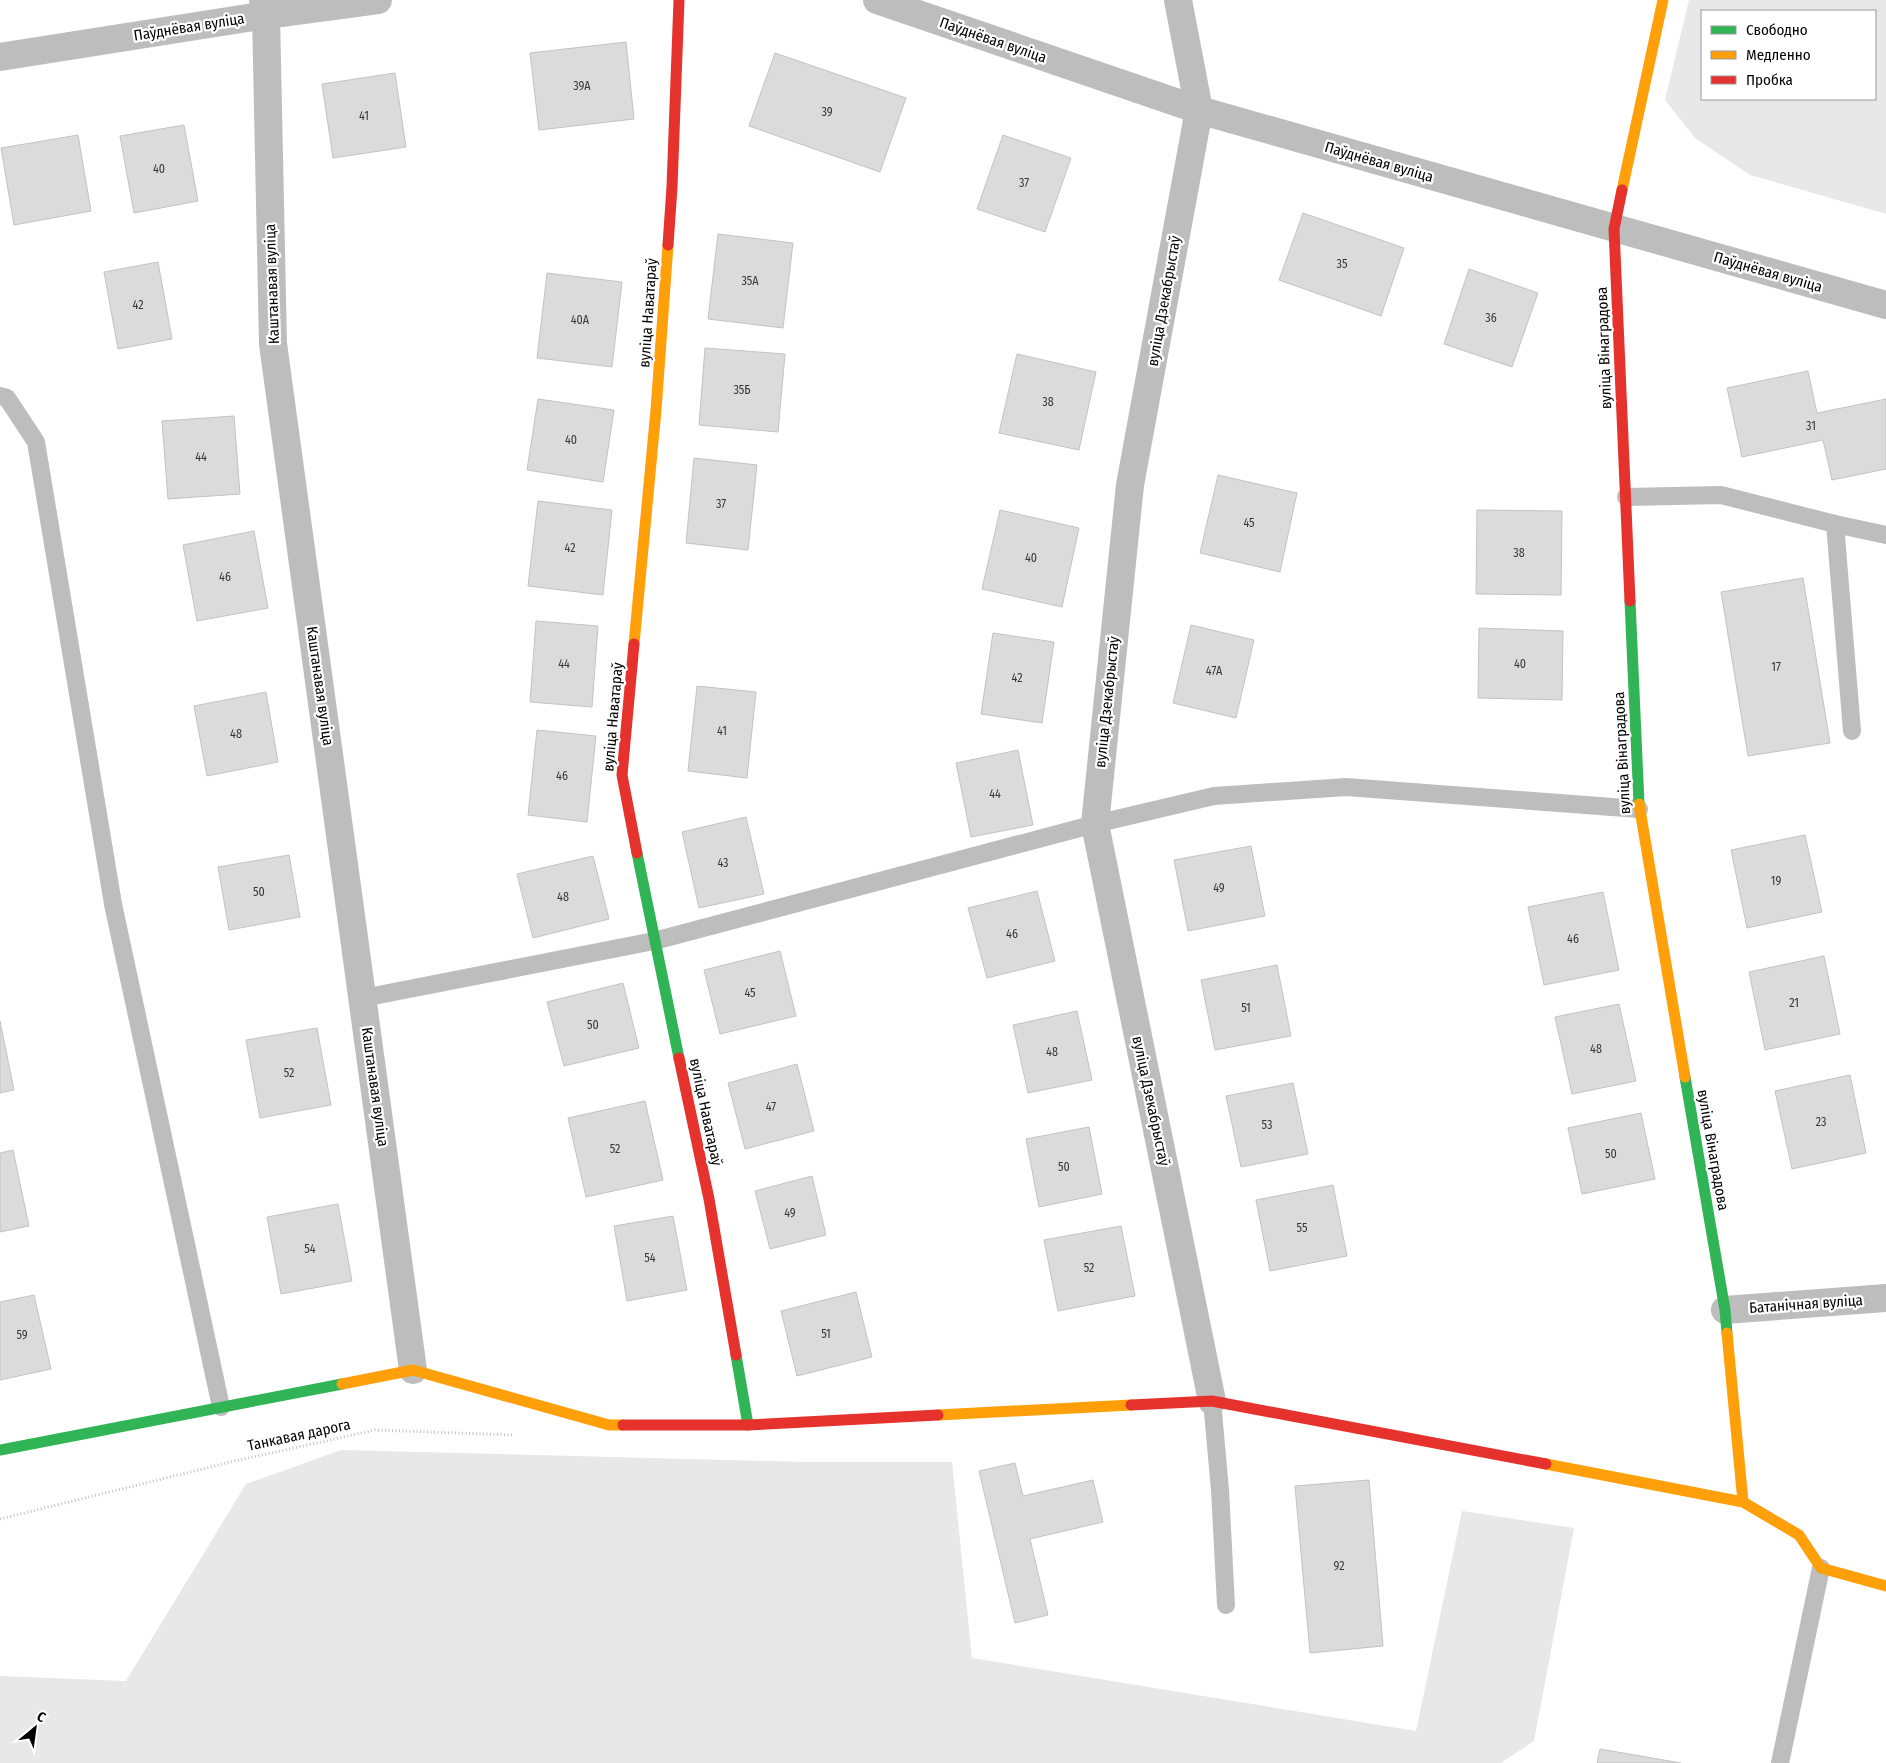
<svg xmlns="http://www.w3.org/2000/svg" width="1886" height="1763" viewBox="0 0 1886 1763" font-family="'Fira Sans Condensed',sans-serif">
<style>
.green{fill:#e8e8e8;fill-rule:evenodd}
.building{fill:#dbdbdb;stroke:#c3c3c3}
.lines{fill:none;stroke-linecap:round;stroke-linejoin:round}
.path{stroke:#c2c2c2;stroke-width:3;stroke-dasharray:1 2.5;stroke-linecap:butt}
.lane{stroke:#bdbdbd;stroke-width:18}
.street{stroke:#bdbdbd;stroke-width:28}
.fast{stroke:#30b455;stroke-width:11}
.slow{stroke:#ff9f0a;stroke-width:11}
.jam{stroke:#e5322d;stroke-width:11}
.labels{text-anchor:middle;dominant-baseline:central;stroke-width:4.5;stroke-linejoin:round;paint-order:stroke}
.number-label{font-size:12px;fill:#373737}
.street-label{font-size:15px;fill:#000;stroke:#fff}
</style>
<rect width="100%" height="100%" fill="#fff"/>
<g class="green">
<path d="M1689,0h197v214l-136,-39 -55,-37 -30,-38zM1875,11v88h-173v-88z"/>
<polygon points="341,1450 807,1462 952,1462 972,1658 1416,1731 1462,1511 1574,1528 1534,1741 1501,1763 0,1763 0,1676 126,1681 246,1484"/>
</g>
<g class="building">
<polygon points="626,42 634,119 539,130 530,53"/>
<polygon points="775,53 906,98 880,172 749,126"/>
<polygon points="395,73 406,147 333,158 322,84"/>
<polygon points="184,125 198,201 134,213 120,136"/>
<polygon points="78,135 91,211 14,225 1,148"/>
<polygon points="1003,135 1071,158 1045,232 977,209"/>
<polygon points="1303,213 1404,248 1381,316 1279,280"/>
<polygon points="718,234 793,243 783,328 708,319"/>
<polygon points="158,262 172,339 118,349 104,272"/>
<polygon points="1469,269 1538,293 1512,367 1444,344"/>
<polygon points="547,273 622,282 612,367 537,358"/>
<polygon points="705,348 785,354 778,432 699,425"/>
<polygon points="1017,354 1096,372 1079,450 999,433"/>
<polygon points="1808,371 1817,413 1886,399 1886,469 1832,480 1823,440 1742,457 1727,388"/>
<polygon points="538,399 614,410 603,482 527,470"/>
<polygon points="234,416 240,494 168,499 162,421"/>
<polygon points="694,458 757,465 748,550 686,543"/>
<polygon points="1218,475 1297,493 1280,572 1200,553"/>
<polygon points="538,501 612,510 603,595 528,586"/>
<polygon points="1000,510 1079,528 1062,607 982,589"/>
<polygon points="1477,510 1562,511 1561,595 1476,594"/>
<polygon points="254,531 268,608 197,621 183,545"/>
<polygon points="1803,578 1830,743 1748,756 1721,592"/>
<polygon points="536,621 598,626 592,707 530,702"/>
<polygon points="1191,625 1254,640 1236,718 1173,703"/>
<polygon points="1479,628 1563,631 1562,700 1478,698"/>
<polygon points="993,633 1054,642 1042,723 981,714"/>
<polygon points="697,686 756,692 747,778 688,771"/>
<polygon points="266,692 278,762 207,776 194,706"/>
<polygon points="537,730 596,736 587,822 528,815"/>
<polygon points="1018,750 1033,825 971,837 956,763"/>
<polygon points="746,817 764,894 699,908 682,832"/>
<polygon points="1805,835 1822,912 1747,928 1731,850"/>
<polygon points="1251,846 1265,916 1188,931 1174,860"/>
<polygon points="289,855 300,917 229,930 218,867"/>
<polygon points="593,856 609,919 533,938 517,874"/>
<polygon points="1037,891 1055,961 987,978 968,908"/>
<polygon points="1603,892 1619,970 1544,985 1528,907"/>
<polygon points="780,951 796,1016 720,1034 704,970"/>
<polygon points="1824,956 1840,1034 1765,1050 1749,972"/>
<polygon points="1277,965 1291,1036 1215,1050 1201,980"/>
<polygon points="623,983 639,1048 564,1066 547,1002"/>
<polygon points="1619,1004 1636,1081 1572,1094 1555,1017"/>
<polygon points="1077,1011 1092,1080 1028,1093 1013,1025"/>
<polygon points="0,1021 14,1090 0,1093"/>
<polygon points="317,1028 331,1105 260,1118 246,1040"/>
<polygon points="797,1064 814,1131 745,1149 728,1083"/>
<polygon points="1850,1075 1866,1153 1792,1169 1775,1091"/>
<polygon points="1293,1083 1308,1154 1241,1167 1226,1096"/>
<polygon points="645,1101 663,1180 586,1197 568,1118"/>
<polygon points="1641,1113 1655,1179 1582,1194 1568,1128"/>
<polygon points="1089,1127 1102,1194 1039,1207 1026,1139"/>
<polygon points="13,1150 29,1226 0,1232 0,1153"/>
<polygon points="812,1176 826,1235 770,1249 755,1191"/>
<polygon points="1333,1185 1347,1256 1270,1271 1256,1200"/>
<polygon points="338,1204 352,1281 281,1294 267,1217"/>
<polygon points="673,1216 687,1290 627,1301 614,1226"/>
<polygon points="1121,1226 1135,1296 1058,1311 1044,1240"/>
<polygon points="856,1292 872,1357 797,1376 781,1311"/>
<polygon points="34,1295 51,1369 0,1380 0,1302"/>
<polygon points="1015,1463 1023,1496 1093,1480 1103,1522 1030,1539 1048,1615 1015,1623 979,1471"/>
<polygon points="1369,1480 1383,1646 1310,1653 1295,1486"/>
<polygon points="1600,1749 1681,1763 1597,1763"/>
</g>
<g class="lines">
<polyline class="path" points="0,1519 235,1461 375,1430 514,1435"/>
<g class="lane">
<polyline points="0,396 7,398 36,442 113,904 221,1407"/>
<polyline points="1626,497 1721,495 1835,524"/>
<polyline points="1852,731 1835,524 1886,535"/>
<polyline points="363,998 654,941 1095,824 1214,796 1346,787 1639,809"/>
<polyline points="1212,1401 1220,1490 1226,1605"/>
<polyline points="1780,1763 1821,1568"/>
</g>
<g class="street">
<polyline points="263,0 266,15 273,344 413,1370"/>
<polyline points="877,0 1199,110 1886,305"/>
<polyline points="1178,0 1199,110 1130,485 1095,824 1212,1401"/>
<polyline points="0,57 266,15 378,0"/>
<polyline points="1725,1310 1886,1298"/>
</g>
<g class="fast">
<polyline points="1630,601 1639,804"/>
<polyline points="637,853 679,1058"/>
<polyline points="1685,1077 1725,1310 1727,1333"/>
<polyline points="736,1355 748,1425"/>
<polyline points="0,1450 342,1384"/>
</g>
<g class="slow">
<polyline points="1622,190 1663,0"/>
<polyline points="634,644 656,410 668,245"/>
<polyline points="1639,804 1685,1077"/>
<polyline points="1727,1333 1743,1502"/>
<polyline points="342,1384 413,1370 609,1425 623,1425"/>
<polyline points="938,1415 1131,1405"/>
<polyline points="1546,1464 1743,1502 1799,1535 1821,1568 1886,1586"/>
</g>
<g class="jam">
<polyline points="1622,190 1614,229 1630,601"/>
<polyline points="668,245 672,187 679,0"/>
<polyline points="634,644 622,775 637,853"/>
<polyline points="679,1058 709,1199 736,1355"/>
<polyline points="1131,1405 1212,1401 1546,1464"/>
<polyline points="623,1425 748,1425 938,1415"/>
</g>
</g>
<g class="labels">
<g class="number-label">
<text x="582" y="86">39А</text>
<text x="827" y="112">39</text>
<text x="364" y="116">41</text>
<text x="159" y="169">40</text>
<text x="1024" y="183">37</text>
<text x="1342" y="264">35</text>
<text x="750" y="281">35А</text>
<text x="138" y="305">42</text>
<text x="1491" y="318">36</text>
<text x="580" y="320">40А</text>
<text x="742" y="390">35Б</text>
<text x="1048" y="402">38</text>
<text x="1811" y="426">31</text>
<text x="571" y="440">40</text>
<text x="201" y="457">44</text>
<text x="721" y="504">37</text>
<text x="1249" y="523">45</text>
<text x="570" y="548">42</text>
<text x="1519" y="553">38</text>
<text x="1031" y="558">40</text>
<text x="225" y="577">46</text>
<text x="564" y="664">44</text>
<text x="1520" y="664">40</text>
<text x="1776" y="667">17</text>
<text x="1214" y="671">47А</text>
<text x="1017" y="678">42</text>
<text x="722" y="731">41</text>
<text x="236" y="734">48</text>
<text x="562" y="776">46</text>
<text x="995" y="794">44</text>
<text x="723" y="863">43</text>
<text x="1776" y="881">19</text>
<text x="1219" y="888">49</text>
<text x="259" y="892">50</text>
<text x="563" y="897">48</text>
<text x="1012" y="934">46</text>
<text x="1573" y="939">46</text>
<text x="750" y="993">45</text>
<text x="1794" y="1003">21</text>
<text x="1246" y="1008">51</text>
<text x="593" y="1025">50</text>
<text x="1596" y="1049">48</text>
<text x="1052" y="1052">48</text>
<text x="289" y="1073">52</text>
<text x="771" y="1107">47</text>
<text x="1821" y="1122">23</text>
<text x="1267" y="1125">53</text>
<text x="615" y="1149">52</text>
<text x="1611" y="1154">50</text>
<text x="1064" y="1167">50</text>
<text x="790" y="1213">49</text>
<text x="1302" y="1228">55</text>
<text x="310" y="1249">54</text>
<text x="650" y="1258">54</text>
<text x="1089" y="1268">52</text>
<text x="826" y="1334">51</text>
<text x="22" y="1335">59</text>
<text x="1339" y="1566">92</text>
</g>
<g class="street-label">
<text transform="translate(189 27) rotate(-9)">Паўднёвая вуліца</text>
<text transform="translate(993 40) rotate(19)">Паўднёвая вуліца</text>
<text transform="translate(1379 162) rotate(16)">Паўднёвая вуліца</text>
<text transform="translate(1768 272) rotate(16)">Паўднёвая вуліца</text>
<text transform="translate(272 284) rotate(-92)">Каштанавая вуліца</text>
<text transform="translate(1164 301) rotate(-80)">вуліца Дзекабрыстаў</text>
<text transform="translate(648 313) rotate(-86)">вуліца Наватараў</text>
<text transform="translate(1604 348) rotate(-92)">вуліца Вінаградова</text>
<text transform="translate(320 686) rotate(82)">Каштанавая вуліца</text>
<text transform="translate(1107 702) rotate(-84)">вуліца Дзекабрыстаў</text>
<text transform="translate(613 717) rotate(-85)">вуліца Наватараў</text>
<text transform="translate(1622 753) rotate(-93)">вуліца Вінаградова</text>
<text transform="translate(375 1087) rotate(82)">Каштанавая вуліца</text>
<text transform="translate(1151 1101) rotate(78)">вуліца Дзекабрыстаў</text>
<text transform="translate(706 1112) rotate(78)">вуліца Наватараў</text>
<text transform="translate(1713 1150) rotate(80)">вуліца Вінаградова</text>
<text transform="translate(1806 1304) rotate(-4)">Батанічная вуліца</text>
<text transform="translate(299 1435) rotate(-12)">Танкавая дарога</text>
</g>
</g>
<rect x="1701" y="10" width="175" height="90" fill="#ffffff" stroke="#999999"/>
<rect x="1711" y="26" width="25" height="8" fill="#30b455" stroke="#999999"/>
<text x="1746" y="35" font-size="15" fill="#000000">Свободно</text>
<rect x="1711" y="51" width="25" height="8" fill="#ff9f0a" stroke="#999999"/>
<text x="1746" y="60" font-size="15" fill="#000000">Медленно</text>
<rect x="1711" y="76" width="25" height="8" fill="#e5322d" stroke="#999999"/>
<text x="1746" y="85" font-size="15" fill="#000000">Пробка</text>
<g transform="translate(35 1728) rotate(29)" stroke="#ffffff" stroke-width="4" paint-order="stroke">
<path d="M0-4L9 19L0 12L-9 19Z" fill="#000000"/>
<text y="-8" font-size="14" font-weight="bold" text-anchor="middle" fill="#000000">С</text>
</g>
</svg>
